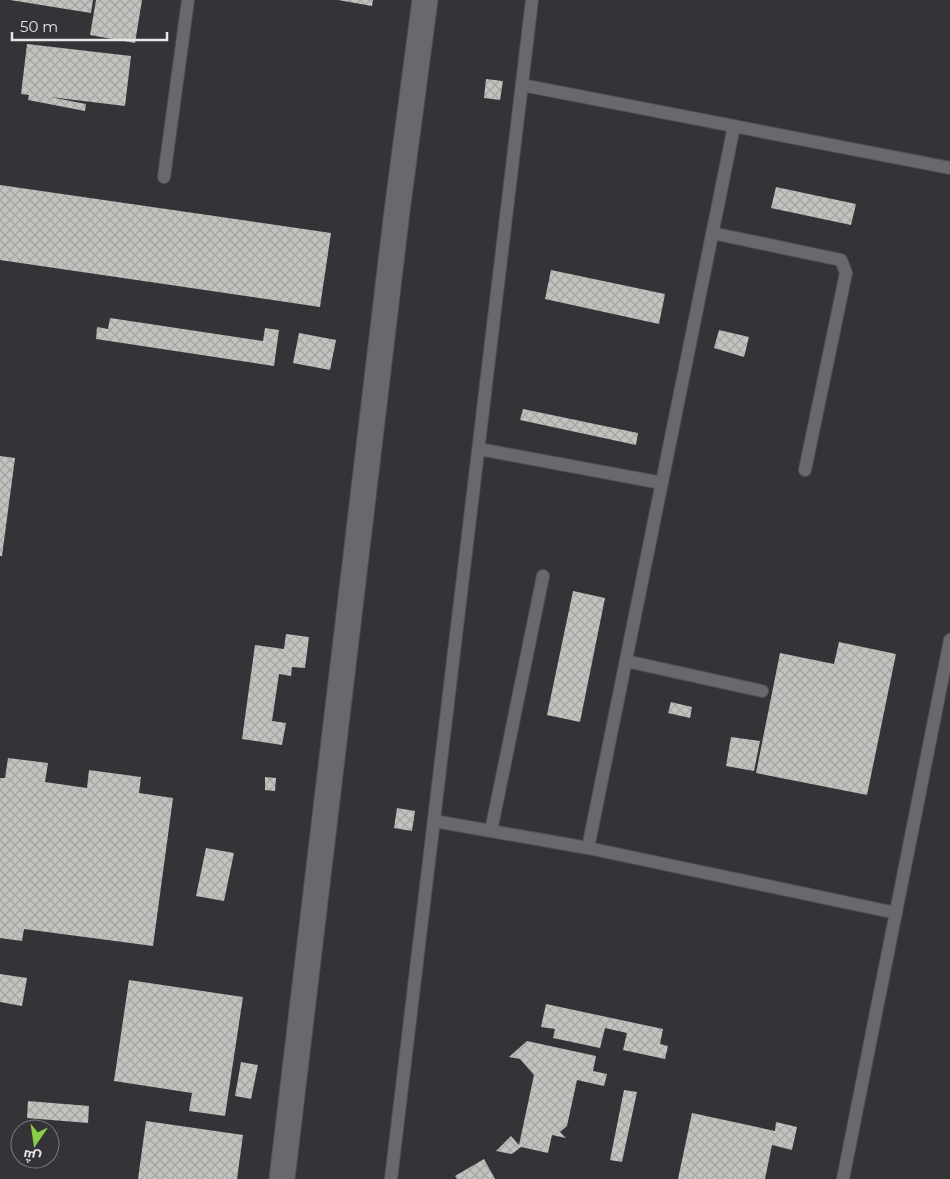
<svg xmlns="http://www.w3.org/2000/svg" width="950" height="1179" viewBox="0 0 950 1179" font-family="Montserrat,Cairo,sans-serif">
<style>
.building{fill:url(#building-cross-hatch)}
.lines{fill:none;stroke-linecap:round;stroke-linejoin:round}
.lane-casing{stroke:#525053;stroke-width:14}
.street-casing{stroke:#525053;stroke-width:27}
.lane{stroke:#6a686c;stroke-width:12}
.street{stroke:#6a686c;stroke-width:25}
</style>
<defs>
<pattern id="building-cross-hatch" width="8" height="8" patternUnits="userSpaceOnUse" patternTransform="scale(1.25)"><rect width="8" height="8" fill="#c0c3be"/><path d="M0 0l8 8M0 8l8-8" fill="none" stroke="#a1a4a0"/></pattern>
</defs>
<rect width="100%" height="100%" fill="#353337"/>
<g class="building">
<polygon points="10,0 93,0 91,13"/>
<polygon points="96,0 142,0 135,43 90,35"/>
<polygon points="338,0 373,0 372,6"/>
<polygon points="27,44 131,56 125,106 50,97 86,104 85,111 28,100 29,95 21,94"/>
<polygon points="486,79 503,81 500,100 484,98"/>
<polygon points="0,185 331,233 320,307 0,260"/>
<polygon points="776,187 856,204 851,225 771,208"/>
<polygon points="551,270 665,294 659,324 545,299"/>
<polygon points="110,318 263,341 265,328 279,330 274,366 96,339 97,327 108,329"/>
<polygon points="719,330 749,337 744,357 714,348"/>
<polygon points="299,333 336,340 330,370 293,363"/>
<polygon points="523,409 638,433 636,445 520,420"/>
<polygon points="0,456 15,458 2,556 0,556"/>
<polygon points="573,591 605,598 580,722 547,715"/>
<polygon points="286,634 309,637 305,668 292,667 291,676 279,674 272,721 286,723 282,745 242,739 255,645 284,649"/>
<polygon points="839,642 896,654 867,795 756,773 780,653 834,664"/>
<polygon points="671,702 692,707 690,718 668,713"/>
<polygon points="731,737 760,741 754,771 726,766"/>
<polygon points="8,758 48,763 45,782 87,788 89,770 141,777 139,793 173,798 153,946 24,929 22,941 0,938 0,778 5,778"/>
<polygon points="265,777 276,778 275,791 265,790"/>
<polygon points="397,808 415,811 412,831 394,828"/>
<polygon points="206,848 234,853 224,901 196,896"/>
<polygon points="0,974 27,978 22,1006 0,1002"/>
<polygon points="129,980 243,997 225,1116 189,1111 192,1093 114,1081"/>
<polygon points="546,1004 663,1029 660,1044 668,1046 665,1059 623,1050 627,1033 605,1028 600,1048 553,1038 555,1029 541,1027"/>
<polygon points="527,1041 596,1056 593,1071 607,1074 604,1086 577,1080 567,1126 560,1132 566,1138 552,1135 548,1153 521,1147 512,1154 496,1151 511,1136 519,1145 534,1075 520,1059 509,1057"/>
<polygon points="241,1062 258,1065 251,1099 235,1096"/>
<polygon points="624,1090 637,1092 622,1162 610,1160"/>
<polygon points="28,1101 89,1106 88,1123 27,1118"/>
<polygon points="692,1113 775,1131 776,1122 797,1127 792,1150 772,1145 765,1179 678,1179"/>
<polygon points="146,1121 243,1135 237,1179 138,1179"/>
<polygon points="484,1159 495,1179 457,1179 455,1176"/>
</g>
<g class="lines">
<defs>
<g id="lane">
<polyline points="522,85 950,168"/>
<polyline points="164,177 188,0"/>
<polyline points="712,233 841,260 846,273 805,470"/>
<polyline points="479,449 662,483"/>
<polyline points="626,661 762,691"/>
<polyline points="434,821 588,848 896,913"/>
<polyline points="491,831 543,576"/>
<polyline points="588,848 734,126"/>
<polyline points="391,1179 532,0"/>
<polyline points="843,1179 950,640"/>
</g>
<polyline id="street" points="282,1179 397,211 425,0"/>
</defs>
<use href="#lane" class="lane-casing"/>
<use href="#street" class="street-casing"/>
<use href="#lane" class="lane"/>
<use href="#street" class="street"/>
</g>
<g transform="translate(35 1144) rotate(193)"><circle r="24" fill="#353337" stroke="#7c7b7e"/>
<path d="M0-4L9 19L0 12L-9 19Z" fill="#8ace47"/>
<text y="-8" font-size="14" font-weight="bold" text-anchor="middle" fill="#e7e6e8">ش</text>
</g>
<path d="M12 32v8h155v-8" fill="none" stroke="#e7e6e8" stroke-width="2.5"/>
<text x="20" y="32" font-size="15" fill="#e7e6e8" stroke="#353337" stroke-width="4" paint-order="stroke">50 m</text>
</svg>
